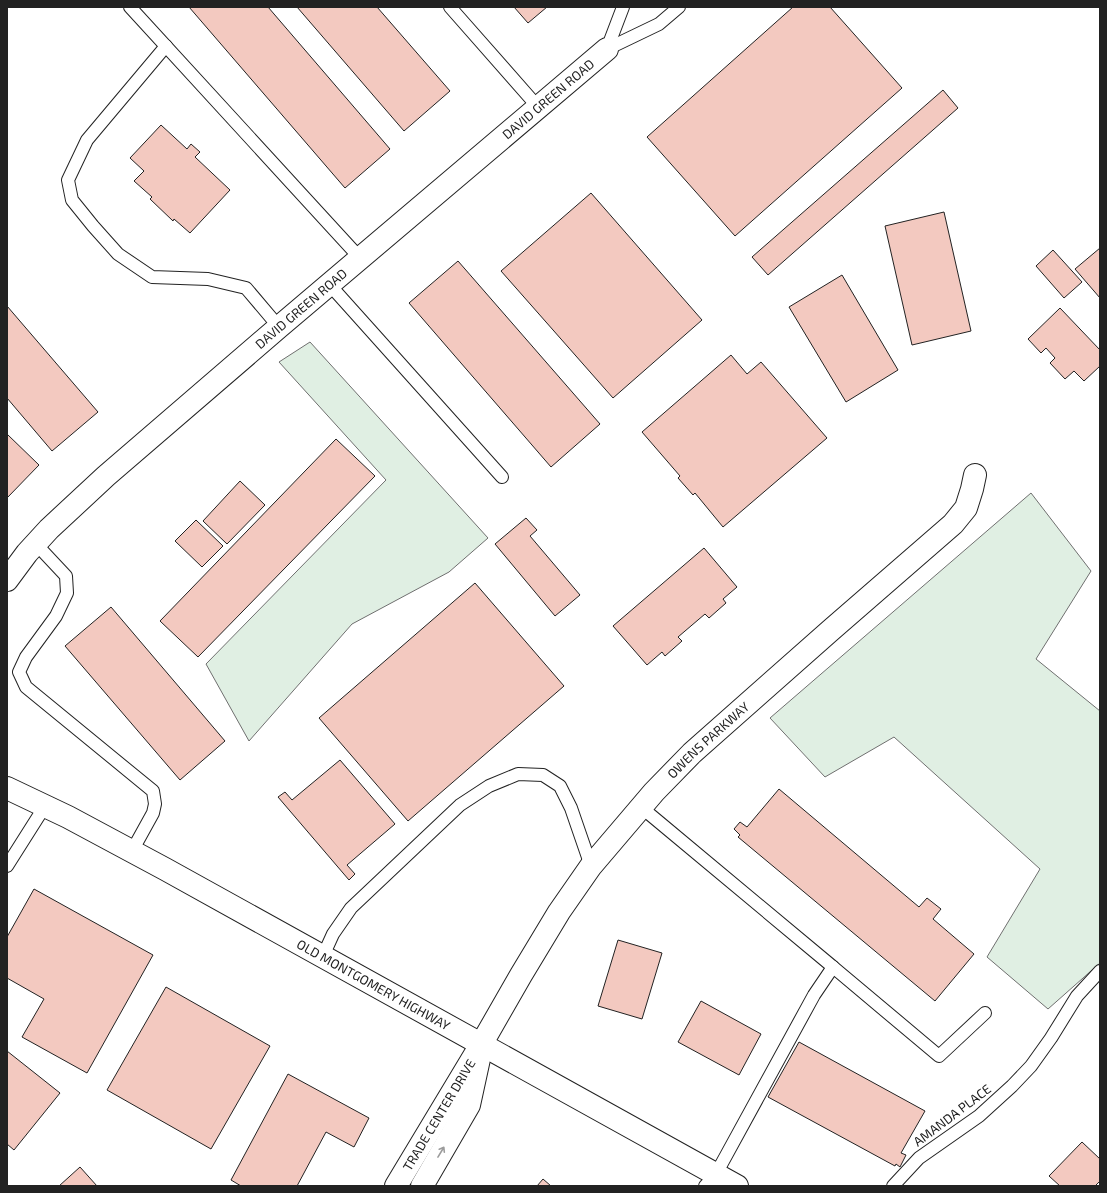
<svg xmlns="http://www.w3.org/2000/svg" width="1107" height="1193" viewBox="0 0 1107 1193" font-family="'Exo 2',sans-serif">
<style>
.green{fill:#e0efe3;stroke:#6f6f6f}
.building{fill:#f3c9c0;stroke:#222}
.lines{fill:none;stroke-linecap:round;stroke-linejoin:round}
.service-casing{stroke:#222;stroke-width:14}
.minor-casing{stroke:#222;stroke-width:24}
.tertiary-casing{stroke:#222;stroke-width:24}
.service{stroke:#fff;stroke-width:12}
.minor{stroke:#fff;stroke-width:22}
.tertiary{stroke:#fff;stroke-width:22}
.oneway{stroke:#9c9c9c}
.labels{text-anchor:middle;dominant-baseline:central;stroke-width:3;stroke-linejoin:round;paint-order:stroke}
.street-label{font-size:13px;fill:#222;stroke:#fff}
</style>
<rect width="100%" height="100%" fill="#fff"/>
<g class="green">
<polygon points="310,342 488,538 449,572 352,624 249,741 206,664 386,480 279,362"/>
<polygon points="1031,493 1091,571 1036,659 1100,711 1100,963 1048,1009 987,957 1040,869 894,737 825,777 770,718"/>
</g>
<g class="building">
<polygon points="189,7 268,7 390,149 345,188"/>
<polygon points="297,7 377,7 450,91 404,131"/>
<polygon points="514,7 547,7 528,23"/>
<polygon points="793,7 830,7 902,88 735,236 647,137"/>
<polygon points="943,90 958,108 768,275 752,257"/>
<polygon points="161,125 187,149 191,144 200,152 195,157 230,190 190,233 174,219 173,221 150,199 152,197 134,181 144,171 130,158"/>
<polygon points="591,193 702,320 613,398 501,271"/>
<polygon points="944,212 971,331 912,345 885,226"/>
<polygon points="1100,248 1100,298 1075,269"/>
<polygon points="1053,250 1082,282 1064,298 1036,266"/>
<polygon points="458,261 600,424 551,467 409,303"/>
<polygon points="842,275 898,370 846,402 789,307"/>
<polygon points="7,306 98,412 52,451 7,398"/>
<polygon points="1060,308 1100,350 1100,366 1084,381 1074,371 1065,379 1050,363 1055,358 1046,348 1041,353 1028,339"/>
<polygon points="731,355 747,374 761,362 827,438 723,527 695,493 693,495 678,478 680,476 642,432"/>
<polygon points="7,434 39,465 7,498"/>
<polygon points="336,439 375,476 198,657 160,621"/>
<polygon points="240,481 265,505 227,544 203,521"/>
<polygon points="526,518 537,530 530,536 580,595 555,616 495,544"/>
<polygon points="196,520 223,546 202,567 175,541"/>
<polygon points="704,548 737,587 723,599 726,603 709,618 705,614 678,637 682,641 665,656 662,652 647,665 613,626"/>
<polygon points="475,583 564,686 408,821 319,718"/>
<polygon points="111,607 225,741 180,780 65,646"/>
<polygon points="340,760 395,824 347,865 355,874 349,880 278,797 285,792 292,800"/>
<polygon points="779,789 919,907 927,898 941,909 933,919 974,954 935,1001 738,837 740,835 734,829 740,822 747,827"/>
<polygon points="34,889 153,955 87,1073 22,1037 44,999 7,978 7,937"/>
<polygon points="618,940 662,953 642,1019 598,1006"/>
<polygon points="166,987 270,1046 211,1149 107,1090"/>
<polygon points="701,1001 761,1034 739,1075 678,1042"/>
<polygon points="799,1042 925,1111 901,1153 906,1155 900,1167 896,1164 895,1166 768,1097"/>
<polygon points="7,1051 60,1093 14,1150 7,1144"/>
<polygon points="288,1074 369,1118 354,1147 326,1132 297,1186 241,1186 231,1180"/>
<polygon points="1082,1142 1100,1159 1100,1181 1095,1186 1060,1186 1049,1176"/>
<polygon points="80,1167 97,1186 59,1186"/>
<polygon points="543,1179 551,1186 537,1186"/>
</g>
<g class="lines">
<defs>
<g id="service">
<polyline points="130,7 360,258"/>
<polyline points="450,7 538,107"/>
<polyline points="166,46 87,140 68,180 72,200 93,226 118,254 152,277 208,279 246,288 279,327"/>
<polyline points="607,49 659,24 679,7"/>
<polyline points="607,49 623,7"/>
<polyline points="329,284 502,477"/>
<polyline points="36,544 66,576 67,593 56,616 26,657 19,672 26,687 153,791 155,804 153,813 132,851"/>
<polyline points="641,807 833,967 814,995 716,1174 705,1186"/>
<polyline points="7,866 45,806"/>
<polyline points="323,956 333,934 351,908 460,805 489,786 518,774 543,775 560,786 571,808 591,866"/>
<polyline points="833,967 939,1056 985,1013"/>
<polyline points="893,1186 919,1158 979,1116 1012,1086 1031,1066 1051,1038 1077,996 1100,971"/>
</g>
<g id="minor">
<path id="s1" d="M7,580l20,-27 22,-24 57,-53 173,-149 328,-278"/>
<path id="s2" d="M396,1186l86,-143 39,-68 38,-63 32,-46 63,-74 38,-39 139,-123 122,-106 13,-16 6,-19 3,-14"/>
<polyline points="422,1186 469,1105 479,1059"/>
</g>
<g id="tertiary">
<path id="s3" d="M7,788l61,29 97,52 572,317"/>
</g>
</defs>
<use href="#service" class="service-casing"/>
<use href="#minor" class="minor-casing"/>
<use href="#tertiary" class="tertiary-casing"/>
<use href="#service" class="service"/>
<use href="#minor" class="minor"/>
<use href="#tertiary" class="tertiary"/>
</g>
<defs><path id="oneway-shaft" d="M-6 0H5M1.5-3L5.5 0L1.5 3" fill="none" stroke-width="1.6" stroke-linecap="round" stroke-linejoin="round"/></defs>
<use class="oneway" href="#oneway-shaft" transform="translate(441 1152) rotate(-59)"/>
<g class="labels">
<g class="street-label">
<text stroke="none"><textPath href="#s1" startOffset="725">DAVID GREEN ROAD</textPath></text>
<text stroke="none"><textPath href="#s1" startOffset="401">DAVID GREEN ROAD</textPath></text>
<text stroke="none"><textPath href="#s2" startOffset="547">OWENS PARKWAY</textPath></text>
<text stroke="none"><textPath href="#s3" startOffset="416">OLD MONTGOMERY HIGHWAY</textPath></text>
<text stroke="none"><textPath href="#s2" startOffset="83">TRADE CENTER DRIVE</textPath></text>
<text transform="translate(952 1115) rotate(-37)">AMANDA PLACE</text>
</g>
</g>
<rect width="1107" height="1193" fill="none" stroke="#222222" stroke-width="16"/>
</svg>
